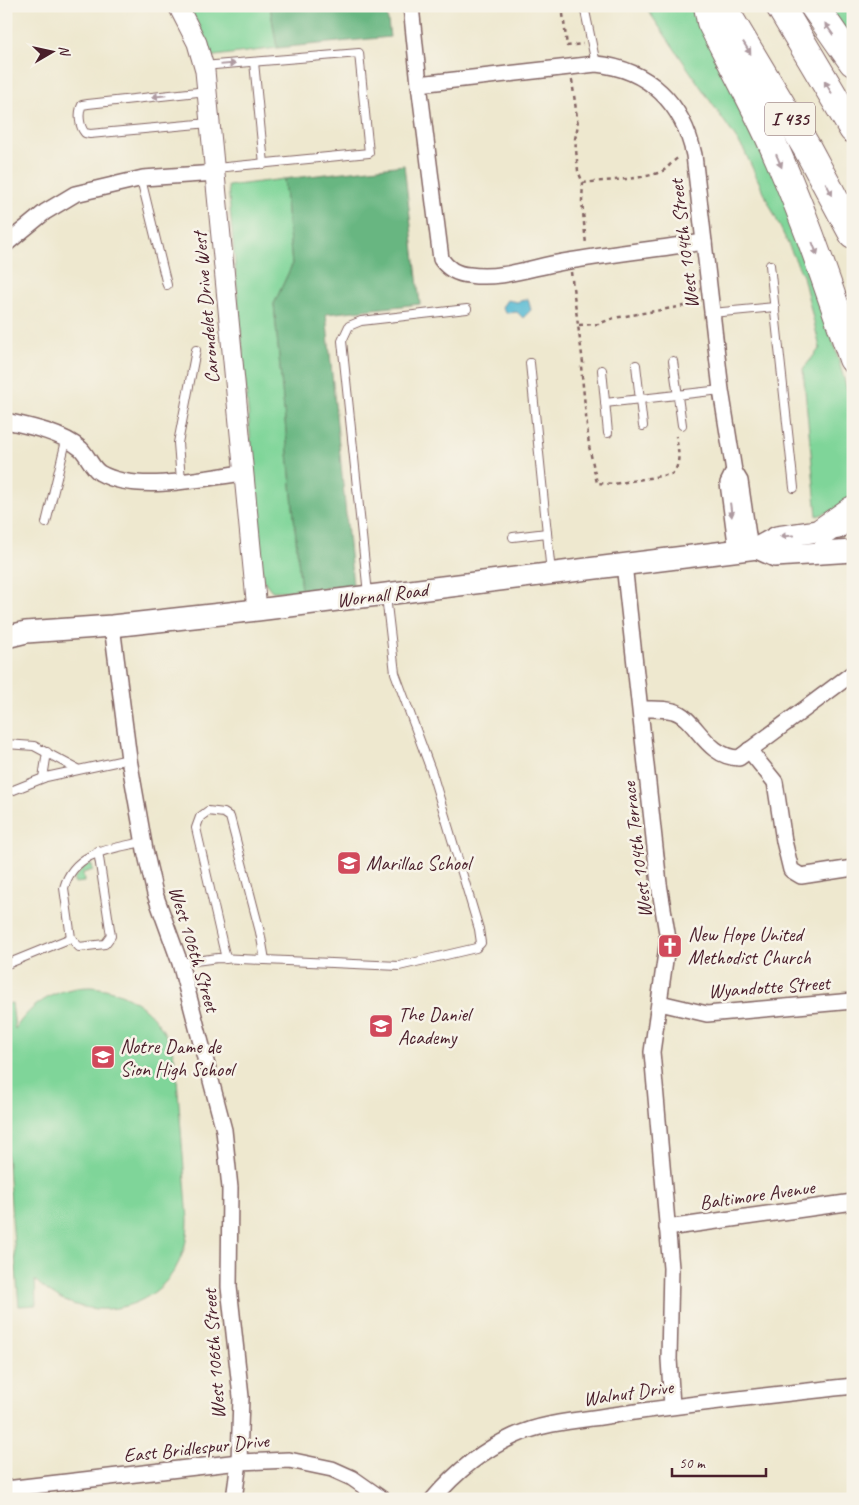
<svg xmlns="http://www.w3.org/2000/svg" width="859" height="1505" viewBox="0 0 859 1505" font-family="Caveat,sans-serif">
<style>
.green{fill:#7fd599;stroke:#647a62}
.forest{fill:#67b681;stroke:#586a56}
.water{fill:#55bad3;stroke:#506c7f}
.lines{fill:none;stroke-linecap:round;stroke-linejoin:round}
.service-casing{stroke:#836564;stroke-width:10}
.minor-casing{stroke:#836564;stroke-width:18}
.tertiary-casing{stroke:#836564;stroke-width:21}
.secondary-casing{stroke:#836564;stroke-width:24}
.motorway-casing{stroke:#836564;stroke-width:30}
.path{stroke:#836564;stroke-width:2.5;stroke-dasharray:4 4;stroke-linecap:butt}
.service{stroke:#fff;stroke-width:8}
.minor{stroke:#fff;stroke-width:15}
.tertiary{stroke:#fff;stroke-width:19}
.secondary{stroke:#fff;stroke-width:21}
.motorway{stroke:#fff;stroke-width:28}
.oneway{fill:#ae9aa0}
.labels{text-anchor:middle;dominant-baseline:central;stroke-width:5;stroke-linejoin:round;paint-order:stroke}
.shield{fill:#f7f3e8;stroke:#7e5f64;stroke-width:1}
.shield-label{font-size:19px;font-weight:bold;fill:#4a1f2b}
.street-label{font-size:20px;fill:#4a1f2b;stroke:#f7f3e8}
.poi-label{font-size:20px;fill:#4a1f2b;stroke:#f7f3e8;text-anchor:start}
</style>
<rect width="100%" height="100%" fill="#f7f3e8"/>
<filter id="ink" filterUnits="userSpaceOnUse"><feTurbulence type="fractalNoise" baseFrequency=".02" numOctaves="2"/><feDisplacementMap in="SourceGraphic" scale="10" xChannelSelector="R" yChannelSelector="G"/><feConvolveMatrix kernelMatrix="1 2 1 2 8 2 1 2 1" color-interpolation-filters="sRGB"/></filter>
<filter id="wash" filterUnits="userSpaceOnUse"><feTurbulence type="fractalNoise" baseFrequency=".0096" numOctaves="4" result="noise"/><feDisplacementMap in="SourceGraphic" scale="20" xChannelSelector="R" yChannelSelector="G"/><feGaussianBlur stdDeviation="1.12" result="paint"/><feColorMatrix in="noise" values="0 0 0 0 0 0 0 0 0 0 0 0 0 0 0 0 0 1.4 0 .05"/><feComposite in="paint" operator="in"/></filter>
<g filter="url(#wash)">
<rect width="100%" height="100%" fill="#eee8cf"/>
<g class="green">
<polygon points="187,6 270,6 277,48 207,57 198,24"/>
<polygon points="645,6 697,6 793,204 853,410 853,496 834,510 817,516 803,369 820,348 803,276 744,150"/>
<polygon points="822,6 853,6 853,48"/>
<polygon points="284,179 292,265 274,304 301,591 272,591 263,580 228,186"/>
<polygon points="88,864 92,865 93,870 83,873 84,882 74,883 74,878"/>
<path d="M91,987c45,3 78,36 85,79l12,154c0,85 -95,118 -153,60l1,25 -17,1 -13,-164v-138l6,-1 3,26c17,-27 44,-42 76,-42z"/>
</g>
<g class="forest">
<polygon points="270,6 386,6 390,37 277,48"/>
<polygon points="404,165 420,304 326,314 353,585 301,591 274,304 292,265 284,179"/>
</g>
<polygon class="water" points="528,299 531,310 523,318 517,312 506,313 502,307 507,300 517,302"/>
</g>
<g filter="url(#ink)">
<g class="lines">
<defs>
<g id="service">
<polyline points="584,6 596,64"/>
<polyline points="254,62 264,164"/>
<polyline points="203,66 359,53 369,153 216,168"/>
<path d="M207,91l-119,13 -6,1c-4,8 -3,21 3,28l5,1 119,-11"/>
<polyline points="141,179 167,285"/>
<polyline points="770,265 794,488"/>
<polyline points="712,313 775,307"/>
<polyline points="673,361 682,425"/>
<polyline points="530,363 551,573"/>
<polyline points="636,365 643,426"/>
<polyline points="602,370 608,433"/>
<polyline points="605,403 721,390"/>
<polyline points="181,480 178,443 196,350"/>
<polyline points="46,523 66,441"/>
<polyline points="513,537 547,533"/>
<polyline points="368,594 342,341 349,326 361,321 467,309"/>
<polyline points="6,744 34,746 77,769"/>
<polyline points="43,778 47,752"/>
<polyline points="6,793 46,777 129,759"/>
<path d="M98,851l13,85 -6,8 -26,3 -8,-9 -7,-50c10,-37 47,-39 79,-46"/>
<polyline points="226,959 196,828 200,817 208,811 224,813 230,817 260,932 265,960"/>
<polyline points="180,963 218,958 399,966 476,948 481,943 479,929 432,773 395,673 386,596"/>
<polyline points="7,964 71,938"/>
</g>
<g id="minor">
<path d="M411,6l8,78 177,-20c53,5 87,40 98,91l27,235 13,81 6,10 10,68"/>
<path d="M419,84l22,175c7,10 15,15 28,16 33,5 63,-8 94,-13 47,-8 94,-13 141,-20"/>
<polyline points="6,244 45,212 75,194 143,178 216,173"/>
<path d="M6,421c23,5 57,12 75,28 7,7 11,19 19,24 37,21 103,5 143,0"/>
<polyline points="734,471 728,483 737,551"/>
<polyline points="624,564 659,884 668,939 652,1052 671,1268 669,1359 672,1406"/>
<polyline points="112,626 129,759 145,850 155,894 180,963 224,1130 230,1188 229,1287 241,1397 239,1462 234,1499"/>
<path d="M641,709c10,0 22,-1 32,2 23,6 32,46 66,47l114,-85"/>
<polyline points="749,750 775,782 784,841 791,870 801,876 853,868"/>
<polyline points="660,1003 707,1014 853,1001"/>
<polyline points="667,1228 853,1202"/>
<polyline points="6,1489 239,1462 289,1460 332,1469 352,1478 382,1499"/>
<path d="M433,1499c22,-26 50,-49 81,-63 30,-14 68,-16 100,-21 80,-12 159,-20 239,-29"/>
</g>
<polyline id="tertiary" points="178,6 197,43 205,71 257,610"/>
<g id="secondary">
<polyline points="757,548 775,556 853,551"/>
<polyline points="6,637 26,632 112,626 257,610 757,548 777,537 838,528"/>
</g>
<g id="motorway">
<path d="M708,6l3,16c19,37 39,74 57,112 34,73 59,149 85,225"/>
<polyline points="722,6 807,148 853,234"/>
<polyline points="780,6 853,129"/>
<polyline points="814,6 853,62"/>
<polyline points="823,531 853,510"/>
</g>
</defs>
<use href="#service" class="service-casing"/>
<use href="#minor" class="minor-casing"/>
<use href="#tertiary" class="tertiary-casing"/>
<use href="#secondary" class="secondary-casing"/>
<use href="#motorway" class="motorway-casing"/>
<g class="path">
<polyline points="562,6 567,46 583,44"/>
<polyline points="572,80 578,125 575,139 578,171 583,183 582,201 586,245"/>
<path d="M583,183c23,-3 54,-3 75,-10 10,-3 13,-12 22,-16"/>
<path d="M571,272l12,91 -2,3 8,80 8,37 17,1 58,-10c10,-10 6,-25 4,-38"/>
<polyline points="579,325 598,324 614,318 696,304"/>
</g>
<use href="#service" class="service"/>
<use href="#minor" class="minor"/>
<use href="#tertiary" class="tertiary"/>
<use href="#secondary" class="secondary"/>
<use href="#motorway" class="motorway"/>
</g>
<defs><path id="oneway-solid" d="M-6-.8H1V-3.2L6.5 0L1 3.2V.8H-6Z" transform="scale(1.25)"/></defs>
<g class="oneway">
<use href="#oneway-solid" transform="translate(829 29) rotate(-125)"/>
<use href="#oneway-solid" transform="translate(747 48) rotate(58)"/>
<use href="#oneway-solid" transform="translate(228 64) rotate(-5)"/>
<use href="#oneway-solid" transform="translate(828 87) rotate(-121)"/>
<use href="#oneway-solid" transform="translate(159 96) rotate(174)"/>
<use href="#oneway-solid" transform="translate(779 161) rotate(67)"/>
<use href="#oneway-solid" transform="translate(829 189) rotate(62)"/>
<use href="#oneway-solid" transform="translate(815 249) rotate(69)"/>
<use href="#oneway-solid" transform="translate(731 510) rotate(83)"/>
<use href="#oneway-solid" transform="translate(787 536) rotate(174)"/>
</g>
</g>
<defs>
<symbol id="school-square" viewBox="-11 -11 22 22"><rect x="-9" y="-9" width="18" height="18" rx="4" fill="#d1495b" stroke="#f7f3e8"/><path d="M0-5L7-2L0 1L-7-2ZM-4 1L0 2.5L4 1V4Q0 6-4 4Z" fill="#fff"/></symbol>
<symbol id="church-square" viewBox="-11 -11 22 22"><rect x="-9" y="-9" width="18" height="18" rx="4" fill="#d1495b" stroke="#f7f3e8"/><path d="M-1.2-6h2.4v3.5h3.3v2.4h-3.3V6h-2.4V-.1h-3.3v-2.4h3.3Z" fill="#fff"/></symbol>
</defs>
<g fill-rule="evenodd">
<use href="#school-square" x="335" y="849" width="28" height="28"/>
<use href="#church-square" x="656" y="932" width="28" height="28"/>
<use href="#school-square" x="367" y="1012" width="28" height="28"/>
<use href="#school-square" x="89" y="1043" width="28" height="28"/>
</g>
<g class="labels">
<rect class="shield" x="765" y="102.5" width="50" height="33" rx="4"/>
<g class="shield-label">
<text x="790" y="119">I 435</text>
</g>
<g class="street-label">
<text transform="translate(684 244) rotate(-97)">West 104th Street</text>
<text transform="translate(206 308) rotate(-95)">Carondelet Drive West</text>
<text transform="translate(382 595) rotate(-7)">Wornall Road</text>
<text transform="translate(637 850) rotate(-97)">West 104th Terrace</text>
<text transform="translate(194 949) rotate(73)">West 106th Street</text>
<text transform="translate(769 987) rotate(-4)">Wyandotte Street</text>
<text transform="translate(757 1195) rotate(-8)">Baltimore Avenue</text>
<text transform="translate(214 1354) rotate(-94)">West 106th Street</text>
<text transform="translate(628 1393) rotate(-8)">Walnut Drive</text>
<text transform="translate(196 1448) rotate(-6)">East Bridlespur Drive</text>
</g>
<g class="poi-label">
<text x="366" y="863">Marillac School</text>
<text x="688" y="934">New Hope United<tspan x="688" dy="23">Methodist Church</tspan></text>
<text x="398" y="1014">The Daniel<tspan x="398" dy="23">Academy</tspan></text>
<text x="120" y="1046">Notre Dame de<tspan x="120" dy="23">Sion High School</tspan></text>
</g>
</g>
<rect width="859" height="1505" fill="none" stroke="#f7f3e8" stroke-width="25"/>
<g transform="translate(52 52) rotate(81)" stroke="#f7f3e8" stroke-width="4" paint-order="stroke">
<path d="M0-4L9 19L0 12L-9 19Z" fill="#4a1f2b"/>
<text y="-8" font-size="14" font-weight="bold" text-anchor="middle" fill="#4a1f2b">N</text>
</g>
<path d="M672 1468v8h94v-8" fill="none" stroke="#4a1f2b" stroke-width="2.5"/>
<text x="679" y="1468" font-size="15" fill="#4a1f2b" stroke="#f7f3e8" stroke-width="4" paint-order="stroke">50 m</text>
</svg>
